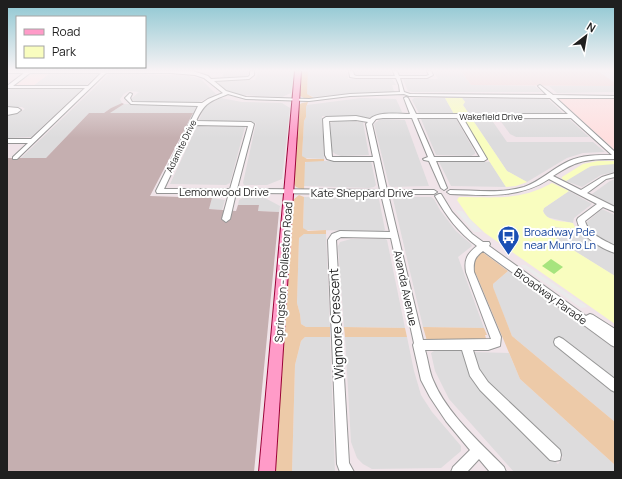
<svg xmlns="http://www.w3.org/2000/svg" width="622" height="479" viewBox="0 0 622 479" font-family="Manrope,sans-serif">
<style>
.residential{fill:#dddcdd}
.education{fill:#ffdfdf}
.construction{fill:#c5afb0}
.farmland{fill:#f0d1cf}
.grass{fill:#edcaa8}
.park{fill:#f9fdbf}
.pitch{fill:#a7e47e}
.parking{fill:#ebebeb}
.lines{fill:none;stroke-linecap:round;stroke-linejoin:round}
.minor-casing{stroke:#969696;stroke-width:2}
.major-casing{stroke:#9a0036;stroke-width:2}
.minor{fill:#fff;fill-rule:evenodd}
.major{fill:#ff9bc8;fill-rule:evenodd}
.labels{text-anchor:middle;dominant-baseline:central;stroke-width:4;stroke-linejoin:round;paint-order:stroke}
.far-street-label{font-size:9px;fill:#1f1f1f;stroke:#fff}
.street-label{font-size:11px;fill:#1f1f1f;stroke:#fff}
.transit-label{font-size:11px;fill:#164399;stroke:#fff;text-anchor:start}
.near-street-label{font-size:13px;fill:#1f1f1f;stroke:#fff}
</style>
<rect width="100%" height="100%" fill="#f0e4e9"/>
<g class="residential">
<polygon points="224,71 250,71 247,77 222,77"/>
<polygon points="258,71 294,71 291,93 282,97 241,95 225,90 220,86 218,82 221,80 255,80"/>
<polygon points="308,71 347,71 348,79 392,79 396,85 392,85 394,91 390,93 354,93 314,97 307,94"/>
<polygon points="355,71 390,71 392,75 359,76 355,74"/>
<polygon points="433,71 461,71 471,85 535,86 542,92 413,92 408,91 403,79 438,79"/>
<polygon points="49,74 98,74 86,85 34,85"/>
<polygon points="109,74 185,75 201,79 216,94 199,102 136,102 131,99 139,92 129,91 124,94 120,99 122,103 111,108 104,113 89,113 46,158 21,158"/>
<polygon points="549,86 615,86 615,92 557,93"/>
<polygon points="11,89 82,89 31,137 7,138 7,115 16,114 25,109 22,107 7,107 7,91"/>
<polygon points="221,98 242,102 282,103 290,108 282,179 267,185 244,185 243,183 256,123 198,122 205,106"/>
<polygon points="361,98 396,99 402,112 401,114 383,114 367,118 358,116 322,116 324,159 304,158 302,156 304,121 306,117 306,107 307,105"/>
<polygon points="414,98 445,98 454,114 419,113 412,100"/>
<polygon points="462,98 548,99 564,114 469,114 463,105 465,102"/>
<polygon points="124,104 186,105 196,107 193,113 110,113"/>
<polygon points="384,119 405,120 429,186 392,187 389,185 374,124 379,120"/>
<polygon points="421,119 456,119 475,152 475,154 471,156 436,155"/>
<polygon points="472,119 491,119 507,142 593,142 605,152 583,153 567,158 527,182 507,171"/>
<polygon points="499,119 569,119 589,137 516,137 510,134"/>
<polygon points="337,120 363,122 369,155 341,156 335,154 332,151 330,123"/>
<polygon points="197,126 245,127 230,183 226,185 170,184"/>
<polygon points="309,161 371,161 376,185 374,187 369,188 304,186 304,163"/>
<polygon points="440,161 490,162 506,187 451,186 439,162"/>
<polygon points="600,164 615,164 615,172 601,175 582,187 566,181 584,169"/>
<polygon points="615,179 615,206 592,194 610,181"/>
<polygon points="569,191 592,204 574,218 573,223 546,217 543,211 544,208"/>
<polygon points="304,197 377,198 379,199 385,230 383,231 305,230 303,228"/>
<polygon points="395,197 431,197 434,199 440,210 456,231 471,244 472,246 458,257 484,328 423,327 393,199"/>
<polygon points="212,198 225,200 222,210 209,209"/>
<polygon points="243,198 265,198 280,206 279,212 258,211 259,205 238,205 239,200"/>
<polygon points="602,209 615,215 615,246 593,233 587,226 587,222"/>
<polygon points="553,227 576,229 588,239 615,254 615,276 557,240 551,228"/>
<polygon points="304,234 326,234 330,327 306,327 301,324 300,314 297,303 299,238"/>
<polygon points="351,239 385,239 387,240 405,328 344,327 338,246 340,242"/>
<polygon points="508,271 615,349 615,422 512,336 493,288 493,284"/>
<polygon points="305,337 330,337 335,472 292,472 295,365 301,341"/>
<polygon points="345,337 407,337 414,371 421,395 432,412 461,446 461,451 441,468 372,469 363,464 357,458 351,442"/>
<polygon points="434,351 464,351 482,389 558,464 563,457 494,391 478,372 472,352 509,353 520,379 615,465 615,472 514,472 449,399 435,371 431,353"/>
</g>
<g class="education">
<polygon points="32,74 49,74 34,85 15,85"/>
<polygon points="558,99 615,99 615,150"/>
</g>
<polygon class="construction" points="122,103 124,104 110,113 193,113 150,196 212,198 209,209 236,211 238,205 259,205 258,211 279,212 254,472 7,472 7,158 46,158 89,113 104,113 111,108"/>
<polygon class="farmland" points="461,71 598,71 615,83 615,86 471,85"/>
<g class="grass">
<polygon points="301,71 308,71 307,94 314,98 306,99 300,96"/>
<polygon points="308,102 306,107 306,117 304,121 302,156 307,159 324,159 324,161 305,162 304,190 296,187 294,184 299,105 302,103"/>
<polygon points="299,195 304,197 303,228 308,231 326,230 326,234 304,234 299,238 297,303 300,314 301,324 306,327 330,327 330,337 305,337 301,341 295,365 292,472 275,472 292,214 293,200"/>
<polygon points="481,251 508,271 493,284 493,287 512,336 615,422 615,465 520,379 476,274 474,274 473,259"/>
<polygon points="344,327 405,328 407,337 345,337"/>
<polygon points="423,327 484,328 487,335 485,335 487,342 427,341"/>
</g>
<g class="park">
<polygon points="445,98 462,98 465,102 463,105 469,114 454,114"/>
<polygon points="462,119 472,119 507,171 527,182 516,186 506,187"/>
<polygon points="598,161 615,161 615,164 591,166 566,181 562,179 562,177 583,164"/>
<path d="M552,183l17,8 -25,17 -1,3c4,11 20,10 30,12l3,6 -23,-2 -2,1 6,12 58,36v48l-130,-91 -15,-14 -13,-19 2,-3c36,0 61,4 93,-14z"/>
</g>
<polygon class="pitch" points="551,259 563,267 554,274 542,266"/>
<g class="parking">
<polygon points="455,210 462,211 482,232 474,232"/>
<polygon points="520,265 526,265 588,307 581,308"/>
</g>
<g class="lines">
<defs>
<g id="minor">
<path d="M7,71h186l15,5 3,3 37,-2 2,-2v-4h4v4l-5,4 -35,2 12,10 20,6 63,2 41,-5 50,-2 -1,-7 -3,-7h-40l-6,-1 -1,-6h4l1,4 2,1h39l-2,-5h4l2,5h27l3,-1 -2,-4h4l2,4 -6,3h-27l4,14 6,2 137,1 -9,-9 2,-1 13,10 62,1v2h-59l59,54v7c-28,0 -38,1 -62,17l28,14 21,-13 13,-4v4l-9,2 -19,14 28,14v5l-12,-5 -18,14c3,13 19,19 30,25v7c-15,-5 -35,-17 -38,-33l1,-2 19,-14 -48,-25c-30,20 -64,16 -99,15l-3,-2 3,-2c24,0 50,4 74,-3 17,-6 29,-19 45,-26 13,-6 28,-6 43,-6l-41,-37h-108l24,41 -3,2h-48l11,27 -3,2 -3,-2 -12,-27 -5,-1 -1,-1 5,-2 -16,-39h-29l-7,1 -4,5 15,66h47l3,2 -3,2h-46l35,146 68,-1 -25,-67c-2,-13 1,-18 11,-26 -19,-14 -30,-29 -42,-50l4,-2h2l11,18 20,22 11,8h6l1,2 -1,2 97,70 4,-2 3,1 22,14v18l-4,-2 -128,-94c-8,6 -10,10 -9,21l27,65 -1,9 -12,4h-15l6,19 9,13 72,68 1,5 -1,5 -5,1 -5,-1 -70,-70 -10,-14 -8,-26h-37c3,9 4,21 8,30 14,34 46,61 71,87l2,5h-16l-11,-13 -12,13h-16l2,-5 17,-17 -24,-29 -16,-24 -9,-17 -8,-35 1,-2 -23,-105 -50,-1 -5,3 13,223 5,9h-14l-3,-8 -9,-224 4,-6 8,-3 50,1 -9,-38 -145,-1 -6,26 -4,3 -4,-3 7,-26h-72l-1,-2 42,-85 -67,-2 -6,-6 5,-5 2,1 -2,4 2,4 70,1 6,-4 15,-6 -19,-15 -9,-3 -24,-2h-65l-89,86h-4v-2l15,-14h-21v-4h24l54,-51h-78v-2l17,-13h-17zM30,73h71l-13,13h-75zM228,94l18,5 63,2 41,-5 54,-2 5,2 141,2 18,16h-152l-8,-16 -2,-1 -2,1 6,16c-11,0 -32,-3 -40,5l-14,-3 -30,1 -3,2 2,36 2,4 7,2h40l6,29 -143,-1 17,-65 -3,-2 -55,-1c9,-19 13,-19 32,-27zM417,118h40l23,39h-46zM356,120l12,2 -2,2 7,33h-41l-3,-36zM194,125l54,1 -18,63h-66z"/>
<polygon points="7,107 18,108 21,110 17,113 7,115 7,111 11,111 7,111"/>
<polygon points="559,337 563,339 615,379 615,392 611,390 555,345 554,342 555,339"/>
</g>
<polygon id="major" points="295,71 301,71 275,472 259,472"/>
</defs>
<use href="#minor" class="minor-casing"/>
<use href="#major" class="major-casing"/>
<use href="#minor" class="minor"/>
<use href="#major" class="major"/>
</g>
<linearGradient id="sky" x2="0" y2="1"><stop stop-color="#8cc6d1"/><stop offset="0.51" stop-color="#f8f3f5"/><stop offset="1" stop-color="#f8f3f5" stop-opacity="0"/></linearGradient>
<rect width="622" height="138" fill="url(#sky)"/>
<defs>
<symbol id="bus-pin" viewBox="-11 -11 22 30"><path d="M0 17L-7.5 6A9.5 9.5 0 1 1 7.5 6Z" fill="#1a4fb4" stroke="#fff"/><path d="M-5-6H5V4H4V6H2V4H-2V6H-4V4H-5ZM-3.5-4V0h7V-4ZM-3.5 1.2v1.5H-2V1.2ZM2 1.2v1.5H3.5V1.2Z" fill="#fff"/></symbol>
</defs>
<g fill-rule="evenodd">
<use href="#bus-pin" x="496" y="224" width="25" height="34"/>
</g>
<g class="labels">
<g class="far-street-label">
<text x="491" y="116">Wakefield Drive</text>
<text transform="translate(181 146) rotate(-64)">Adamite Drive</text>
</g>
<g class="street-label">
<text x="224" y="191">Lemonwood Drive</text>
<text x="362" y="192">Kate Sheppard Drive</text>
<text transform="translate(283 272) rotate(-86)">Springston - Rolleston Road</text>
<text transform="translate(406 288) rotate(78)">Avanda Avenue</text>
<text transform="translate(551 296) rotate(36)">Broadway Parade</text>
</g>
<g class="transit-label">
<text x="524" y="231">Broadway Pde<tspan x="524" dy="13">near Munro Ln</tspan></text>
</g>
<g class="near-street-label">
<text transform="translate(336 324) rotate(-93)">Wigmore Crescent</text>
</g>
</g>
<rect width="622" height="479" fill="none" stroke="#1f1f1f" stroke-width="16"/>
<rect x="16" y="16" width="130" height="52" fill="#ffffff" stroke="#a5a5a5"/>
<rect x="24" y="29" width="20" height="6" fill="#ff9bc8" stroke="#a5a5a5"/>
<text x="52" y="36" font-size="12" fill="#1f1f1f">Road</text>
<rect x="24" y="46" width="20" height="12" fill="#f9fdbf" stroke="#a5a5a5"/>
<text x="52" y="56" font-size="12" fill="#1f1f1f">Park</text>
<g transform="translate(586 36) rotate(31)" stroke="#ffffff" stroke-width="3" paint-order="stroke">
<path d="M0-3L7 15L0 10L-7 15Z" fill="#1f1f1f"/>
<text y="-6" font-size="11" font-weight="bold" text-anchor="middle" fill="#1f1f1f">N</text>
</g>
</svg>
